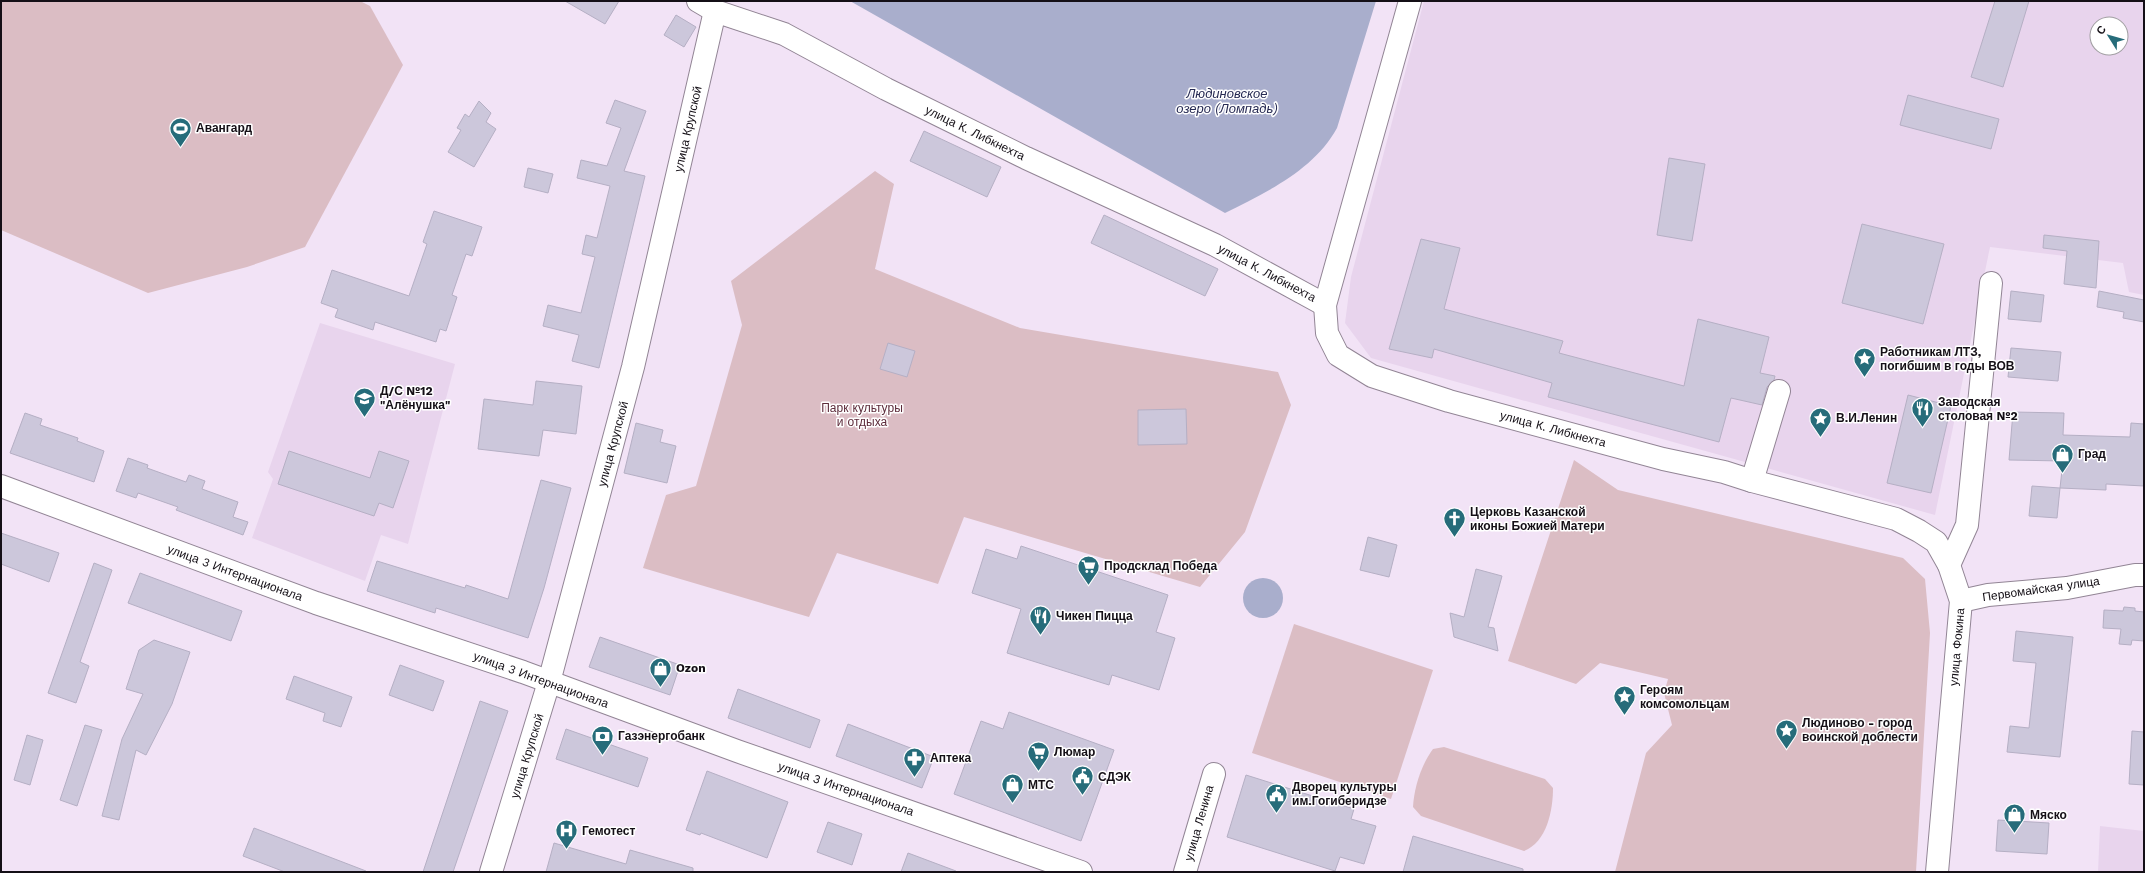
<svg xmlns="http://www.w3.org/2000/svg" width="2145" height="873" viewBox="0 0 2145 873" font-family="'Work Sans',sans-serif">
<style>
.built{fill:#e8d4ed;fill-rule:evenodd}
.green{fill:#dbbdc4}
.water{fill:#a9aecc}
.building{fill:#ccc7db;stroke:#b5afc4}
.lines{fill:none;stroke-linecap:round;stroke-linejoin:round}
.minor-casing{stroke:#928595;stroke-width:24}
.minor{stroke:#fff;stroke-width:22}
.labels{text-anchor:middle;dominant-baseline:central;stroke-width:3;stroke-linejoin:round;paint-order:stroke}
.poi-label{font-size:12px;font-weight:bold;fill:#140f16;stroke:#fff;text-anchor:start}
.street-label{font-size:12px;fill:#140f16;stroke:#fff}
.park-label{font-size:12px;fill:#5d2c3b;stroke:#fff}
.water-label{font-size:13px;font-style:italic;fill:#262a53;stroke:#fff}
</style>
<rect width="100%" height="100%" fill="#f2e3f6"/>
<g class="built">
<path d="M1424,1h720v294l-15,-3 -6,-29 -133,-16 -55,268 -564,-157 -26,-35 6,-46zM2097,24h24v24h-24z"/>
<polygon points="320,323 455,364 408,544 381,535 365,581 252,538 273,479 268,472"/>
<polygon points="2100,826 2144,831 2144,872 2098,872"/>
</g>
<g class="green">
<polygon points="1,1 360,1 370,6 403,65 305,247 247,267 148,293 1,230"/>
<polygon points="875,171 894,184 875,269 1020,328 1278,372 1291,405 1245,532 1200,587 964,517 938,584 837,553 809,617 643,568 666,495 696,486 742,325 731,281"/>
<polygon points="1574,460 1618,490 1903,558 1925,579 1930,633 1916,872 1615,872 1646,753 1672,725 1664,693 1668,679 1600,663 1576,684 1508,661"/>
<polygon points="1294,624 1433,670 1391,799 1252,753"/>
<path d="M1444,747l101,32 8,9c0,22 -6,54 -29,63l-103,-35 -8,-9c1,-19 8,-42 20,-58z"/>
</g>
<g class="water">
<path d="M850,1h526l-39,127c-23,42 -70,64 -112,85z"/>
<circle cx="1263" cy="598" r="20"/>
</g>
<g class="building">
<polygon points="565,1 619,1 605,24"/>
<polygon points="1995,1 2029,1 2003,87 1971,77"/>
<polygon points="676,15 696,27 684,47 664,35"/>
<polygon points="1908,95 1999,119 1991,149 1900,125"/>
<polygon points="615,100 646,111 624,171 645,176 599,368 572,361 579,335 543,326 548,305 581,313 595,257 582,254 586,235 597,238 610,186 577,178 581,160 607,166 621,128 606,123"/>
<polygon points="479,101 491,113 486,122 496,129 474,167 448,152 461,130 457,128 465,114 469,117"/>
<polygon points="924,131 1001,167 987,197 910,161"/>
<polygon points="1669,158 1705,164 1692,241 1657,235"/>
<polygon points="528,168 553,174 548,193 524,187"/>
<polygon points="434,211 482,227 472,256 466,254 452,295 457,297 446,331 440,329 436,342 375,322 373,330 335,317 338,309 321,303 332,270 409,296 427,244 423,242"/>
<polygon points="1104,215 1218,269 1205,296 1091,243"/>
<polygon points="1862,224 1944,244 1923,324 1842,303"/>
<polygon points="2044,235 2099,241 2096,288 2064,284 2067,251 2043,248"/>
<polygon points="1421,239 1460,248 1444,309 1563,341 1559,353 1684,386 1698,319 1769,337 1760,373 1775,376 1774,380 1767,387 1762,405 1731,398 1719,442 1548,397 1552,383 1434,349 1432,358 1389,349"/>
<polygon points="2011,291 2044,295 2041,322 2008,319"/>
<polygon points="2099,291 2144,300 2144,322 2123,318 2124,312 2097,307"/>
<polygon points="888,343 915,351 907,377 880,369"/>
<polygon points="2011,348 2061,352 2058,381 2008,377"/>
<polygon points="536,381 582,386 576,434 543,430 539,456 478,449 484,399 533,405"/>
<polygon points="1908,395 1951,406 1931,493 1887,483"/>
<polygon points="1186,409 1187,444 1138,445 1138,410"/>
<polygon points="2013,412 2064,413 2063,435 2130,437 2131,423 2144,424 2144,486 2106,484 2106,490 2060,488 2063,461 2009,460"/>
<polygon points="25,413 42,419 40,425 78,438 77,441 104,451 94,482 10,453"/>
<polygon points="636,423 663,430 660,442 676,446 667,483 624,473"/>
<polygon points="289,451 370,478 379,451 409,461 393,508 379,503 374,516 278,484"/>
<polygon points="128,458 148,465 147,468 186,482 189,475 205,481 202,489 238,502 233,517 248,522 243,535 176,510 178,507 138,493 136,498 116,491"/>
<polygon points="541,480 571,488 544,588 528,638 436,608 435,613 367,591 377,561 465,588 466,585 508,599"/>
<polygon points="2032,486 2060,488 2057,518 2029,516"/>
<polygon points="1,533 59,553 49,582 1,564"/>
<polygon points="1368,537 1397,545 1389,577 1360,570"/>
<polygon points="1021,546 1168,595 1156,632 1175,638 1159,690 1112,675 1109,685 1007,653 1021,609 972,593 986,549 1017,559"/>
<polygon points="94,563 112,570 80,662 89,666 76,703 48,693"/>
<polygon points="1476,569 1502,576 1488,627 1494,628 1498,651 1454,637 1450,613 1464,617"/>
<polygon points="140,573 242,611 231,641 128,603"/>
<polygon points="2124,607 2135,608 2135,611 2144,612 2144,641 2132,640 2131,645 2119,644 2121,629 2103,628 2104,610 2123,611"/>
<polygon points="2016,631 2073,637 2060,757 2007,752 2010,726 2029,728 2036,663 2013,661"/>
<polygon points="600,637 680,665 670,695 589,667"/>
<polygon points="154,640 190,652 172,704 146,755 136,750 119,820 102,816 122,739 143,694 126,689 139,650"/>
<polygon points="400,665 444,681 433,711 389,695"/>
<polygon points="294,676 352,697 341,727 323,721 325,713 286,699"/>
<polygon points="738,689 820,720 810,748 728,718"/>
<polygon points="480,701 508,711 453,872 423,872"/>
<polygon points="1009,712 1114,750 1081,841 954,794 981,721 1003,729"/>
<polygon points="848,724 934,757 922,788 836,756"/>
<polygon points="85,725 102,730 77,806 60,800"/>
<polygon points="566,729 648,758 638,787 556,759"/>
<polygon points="2132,731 2144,732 2144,785 2129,784"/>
<polygon points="27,735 43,740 30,785 14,780"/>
<polygon points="707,771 788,802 767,858 701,833 700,835 686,830"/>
<polygon points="1246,775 1354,809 1351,819 1376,826 1364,864 1340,857 1335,871 1227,837"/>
<polygon points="1998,820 2049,823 2047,854 1996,851"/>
<polygon points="828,822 862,834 852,865 817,852"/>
<polygon points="254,828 366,871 366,872 285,872 243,856"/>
<polygon points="1413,836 1523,869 1523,872 1403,872"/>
<polygon points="554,843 626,864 630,850 693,868 693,872 546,872"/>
<polygon points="908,853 956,871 956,872 901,872"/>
</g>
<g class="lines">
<defs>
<g id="minor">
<polyline points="698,1 715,11 784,34 886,89 1026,158 1215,245 1325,305"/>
<polyline points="1410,1 1325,305 1327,333 1338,355 1372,376 1449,401 1663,459 1724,472 1752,481 1896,519 1919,531 1936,542 1949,565 1961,601 1937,872"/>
<polyline points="1752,481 1779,391"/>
<polyline points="1,486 316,603 523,672 737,751 1081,872"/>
<polyline points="1949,565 1967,525 1991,283"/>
<polyline points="1961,601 1988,595 2067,588 2135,575 2144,575"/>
<polyline points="491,872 549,682 633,367 715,11"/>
<polyline points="1185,872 1214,774"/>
</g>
</defs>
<use href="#minor" class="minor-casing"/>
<use href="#minor" class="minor"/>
</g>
<defs>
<symbol id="stadium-pin" viewBox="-11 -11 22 30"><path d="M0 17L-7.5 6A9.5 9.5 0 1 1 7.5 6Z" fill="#266c7a" stroke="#fff"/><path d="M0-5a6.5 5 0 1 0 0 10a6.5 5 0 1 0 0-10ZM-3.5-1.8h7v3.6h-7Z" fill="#fff"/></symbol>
<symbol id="sight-pin" viewBox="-11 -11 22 30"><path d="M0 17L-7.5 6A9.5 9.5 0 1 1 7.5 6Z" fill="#266c7a" stroke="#fff"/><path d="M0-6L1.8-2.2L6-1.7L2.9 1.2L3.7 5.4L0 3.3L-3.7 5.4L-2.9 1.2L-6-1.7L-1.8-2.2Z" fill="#fff"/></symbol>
<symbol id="school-pin" viewBox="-11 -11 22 30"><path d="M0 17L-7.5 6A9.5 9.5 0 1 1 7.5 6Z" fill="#266c7a" stroke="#fff"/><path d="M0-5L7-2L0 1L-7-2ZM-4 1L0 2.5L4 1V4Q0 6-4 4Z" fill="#fff"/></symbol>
<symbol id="restaurant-pin" viewBox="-11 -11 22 30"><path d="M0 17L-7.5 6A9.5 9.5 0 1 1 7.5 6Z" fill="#266c7a" stroke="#fff"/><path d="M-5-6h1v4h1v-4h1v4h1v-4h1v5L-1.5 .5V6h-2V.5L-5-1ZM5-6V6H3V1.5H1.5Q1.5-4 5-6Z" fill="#fff"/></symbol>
<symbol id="shop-pin" viewBox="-11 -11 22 30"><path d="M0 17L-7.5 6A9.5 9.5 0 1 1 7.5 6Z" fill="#266c7a" stroke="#fff"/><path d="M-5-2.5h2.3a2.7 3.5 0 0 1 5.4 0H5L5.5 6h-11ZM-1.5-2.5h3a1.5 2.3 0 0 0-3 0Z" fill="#fff"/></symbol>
<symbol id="church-pin" viewBox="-11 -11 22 30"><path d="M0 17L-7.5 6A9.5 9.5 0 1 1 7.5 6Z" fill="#266c7a" stroke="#fff"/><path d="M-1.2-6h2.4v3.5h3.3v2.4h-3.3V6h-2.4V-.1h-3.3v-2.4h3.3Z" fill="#fff"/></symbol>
<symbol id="supermarket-pin" viewBox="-11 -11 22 30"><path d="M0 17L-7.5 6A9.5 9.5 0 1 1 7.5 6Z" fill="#266c7a" stroke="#fff"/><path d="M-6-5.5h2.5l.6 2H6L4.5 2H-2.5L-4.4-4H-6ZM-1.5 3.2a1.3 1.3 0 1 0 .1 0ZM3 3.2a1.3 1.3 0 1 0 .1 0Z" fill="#fff"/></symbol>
<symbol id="bank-pin" viewBox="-11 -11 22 30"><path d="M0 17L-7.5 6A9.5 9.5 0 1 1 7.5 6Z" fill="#266c7a" stroke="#fff"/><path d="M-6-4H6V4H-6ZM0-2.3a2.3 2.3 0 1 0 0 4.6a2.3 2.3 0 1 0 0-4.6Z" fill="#fff"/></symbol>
<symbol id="pharmacy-pin" viewBox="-11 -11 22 30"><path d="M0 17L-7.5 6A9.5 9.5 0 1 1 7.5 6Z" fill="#266c7a" stroke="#fff"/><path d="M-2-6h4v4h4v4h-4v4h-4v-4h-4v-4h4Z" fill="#fff"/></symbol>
<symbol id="civic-pin" viewBox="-11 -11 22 30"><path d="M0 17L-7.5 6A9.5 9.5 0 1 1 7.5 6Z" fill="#266c7a" stroke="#fff"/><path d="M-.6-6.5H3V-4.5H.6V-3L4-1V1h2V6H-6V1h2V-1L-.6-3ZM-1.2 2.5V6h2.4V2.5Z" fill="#fff"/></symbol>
<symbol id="hospital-pin" viewBox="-11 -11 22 30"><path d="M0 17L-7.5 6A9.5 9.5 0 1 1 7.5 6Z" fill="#266c7a" stroke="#fff"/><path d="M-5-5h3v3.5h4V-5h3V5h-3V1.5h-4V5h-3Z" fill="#fff"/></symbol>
</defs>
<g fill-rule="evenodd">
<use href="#stadium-pin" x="168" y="116" width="25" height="34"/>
<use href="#sight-pin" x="1852" y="346" width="25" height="34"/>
<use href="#school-pin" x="352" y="386" width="25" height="34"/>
<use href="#restaurant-pin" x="1910" y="396" width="25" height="34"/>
<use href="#sight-pin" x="1808" y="406" width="25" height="34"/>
<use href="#shop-pin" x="2050" y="442" width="25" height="34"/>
<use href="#church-pin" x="1442" y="506" width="25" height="34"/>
<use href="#supermarket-pin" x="1076" y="554" width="25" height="34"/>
<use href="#restaurant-pin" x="1028" y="604" width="25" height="34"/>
<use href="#shop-pin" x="648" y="656" width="25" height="34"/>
<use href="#sight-pin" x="1612" y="684" width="25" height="34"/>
<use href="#sight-pin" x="1774" y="718" width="25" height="34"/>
<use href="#bank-pin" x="590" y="724" width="25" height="34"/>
<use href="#supermarket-pin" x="1026" y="740" width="25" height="34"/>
<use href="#pharmacy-pin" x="902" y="746" width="25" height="34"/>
<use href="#civic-pin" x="1070" y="764" width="25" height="34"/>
<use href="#shop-pin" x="1000" y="772" width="25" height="34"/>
<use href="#civic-pin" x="1264" y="782" width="25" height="34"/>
<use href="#shop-pin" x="2002" y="802" width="25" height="34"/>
<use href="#hospital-pin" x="554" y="818" width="25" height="34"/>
</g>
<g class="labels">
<g class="poi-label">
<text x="196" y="128">Авангард</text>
<text x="1880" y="352">Работникам ЛТЗ,<tspan x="1880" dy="14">погибшим в годы ВОВ</tspan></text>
<text x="380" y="391">Д/С №12<tspan x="380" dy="14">"Алёнушка"</tspan></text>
<text x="1938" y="402">Заводская<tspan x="1938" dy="14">столовая №2</tspan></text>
<text x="1836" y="418">В.И.Ленин</text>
<text x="2078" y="454">Град</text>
<text x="1470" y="512">Церковь Казанской<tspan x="1470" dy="14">иконы Божией Матери</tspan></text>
<text x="1104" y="566">Продсклад Победа</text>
<text x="1056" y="616">Чикен Пицца</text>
<text x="676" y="668">Ozon</text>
<text x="1640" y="690">Героям<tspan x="1640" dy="14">комсомольцам</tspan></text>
<text x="1802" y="723">Людиново - город<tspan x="1802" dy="14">воинской доблести</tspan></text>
<text x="618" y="736">Газэнергобанк</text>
<text x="1054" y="752">Люмар</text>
<text x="930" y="758">Аптека</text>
<text x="1098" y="777">СДЭК</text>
<text x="1028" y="785">МТС</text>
<text x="1292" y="787">Дворец культуры<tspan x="1292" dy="14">им.Гогиберидзе</tspan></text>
<text x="2030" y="815">Мяско</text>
<text x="582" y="831">Гемотест</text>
</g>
<g class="street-label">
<text transform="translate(688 129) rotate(-77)">улица Крупской</text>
<text transform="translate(975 133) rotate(26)">улица К. Либкнехта</text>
<text transform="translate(1267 273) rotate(28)">улица К. Либкнехта</text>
<text transform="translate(1553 429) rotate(15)">улица К. Либкнехта</text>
<text transform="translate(613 444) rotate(-75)">улица Крупской</text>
<text transform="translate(235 573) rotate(20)">улица 3 Интернационала</text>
<text transform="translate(2041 589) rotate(-8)">Первомайская улица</text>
<text transform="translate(1957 647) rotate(-85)">улица Фокина</text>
<text transform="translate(541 680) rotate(20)">улица 3 Интернационала</text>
<text transform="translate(527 756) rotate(-73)">улица Крупской</text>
<text transform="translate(846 789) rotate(19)">улица 3 Интернационала</text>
<text transform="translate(1199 823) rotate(-74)">улица Ленина</text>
</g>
<g class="park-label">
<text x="862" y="408">Парк культуры<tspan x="862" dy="14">и отдыха</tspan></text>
</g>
<g class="water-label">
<text x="1227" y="93">Людиновское<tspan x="1227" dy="15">озеро (Ломпадь)</tspan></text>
</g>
</g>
<rect width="2145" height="873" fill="none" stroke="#140f16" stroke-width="4"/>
<g transform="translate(2109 36) rotate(307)"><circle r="19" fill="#ffffff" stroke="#a19fa2"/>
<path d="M0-3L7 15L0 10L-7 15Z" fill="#266c7a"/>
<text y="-6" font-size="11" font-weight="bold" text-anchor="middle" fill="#140f16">С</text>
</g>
</svg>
